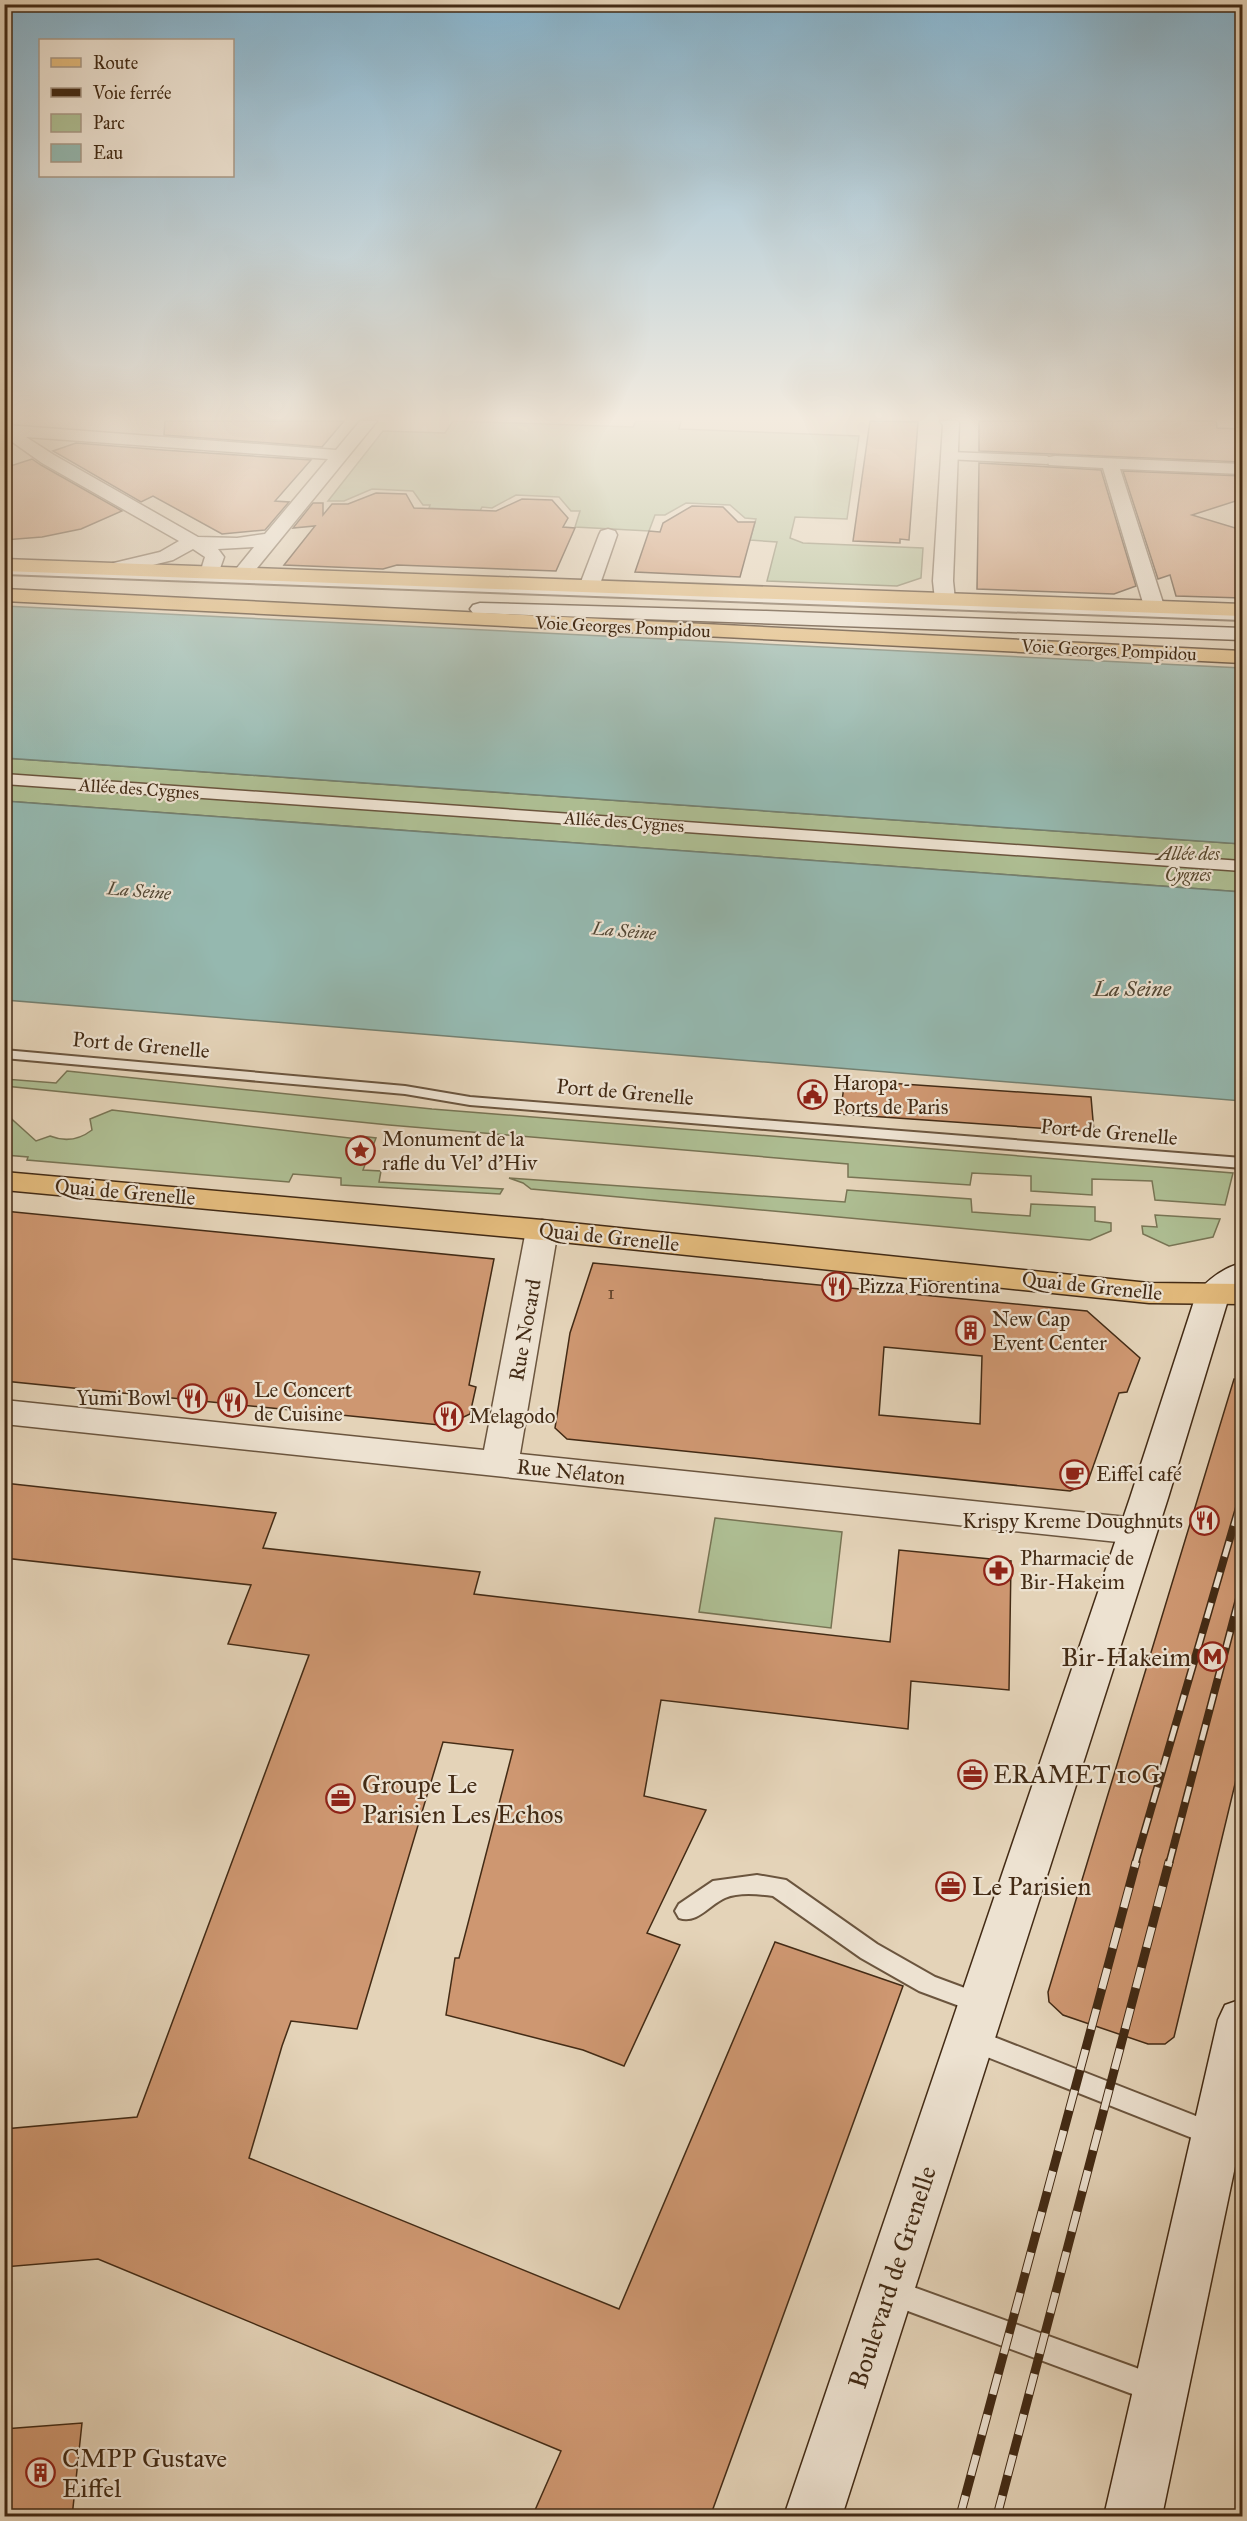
<svg xmlns="http://www.w3.org/2000/svg" width="1247" height="2521" viewBox="0 0 1247 2521" font-family="'IM FELL Great Primer',serif">
<style>
.green{fill:#aebe93;stroke:#787454;stroke-width:1.5}
.water{fill:#95b8af;stroke:#748071;stroke-width:1.5}
.building{fill:#ce9771;stroke:#432b15;stroke-width:1.5;fill-rule:evenodd}
.lines{fill:none;stroke-linecap:round;stroke-linejoin:round}
.service-casing{stroke:#6b553e;stroke-width:4}
.pedestrian-casing{stroke:#6b553e;stroke-width:3}
.minor-casing{stroke:#6b553e;stroke-width:3}
.secondary-casing{stroke:#432b15;stroke-width:3}
.primary-casing{stroke:#432b15;stroke-width:3}
.service{fill:#ede2d1;fill-rule:evenodd}
.pedestrian{fill:#ede2d1;fill-rule:evenodd}
.minor{fill:#ede2d1;fill-rule:evenodd}
.secondary{fill:#ede2d1;fill-rule:evenodd}
.primary{fill:#e2ba7c;fill-rule:evenodd}
.rail-far1-casing{stroke:#432b15;stroke-width:8}
.rail-casing{stroke:#432b15;stroke-width:9}
.rail-far1{stroke:#ede2d1;stroke-width:5;stroke-dasharray:16;stroke-linecap:butt}
.rail{stroke:#ede2d1;stroke-width:7;stroke-dasharray:21;stroke-linecap:butt}
.labels{text-anchor:middle;dominant-baseline:central;stroke-width:4.5;stroke-linejoin:round;paint-order:stroke}
.far-street-label{font-size:18px;fill:#432b15;stroke:#ede2d1}
.far-park-label{font-size:18px;font-style:italic;fill:#58482e;stroke:#ede2d1}
.far-water-label{font-size:18px;font-style:italic;fill:#534734;stroke:#ede2d1}
.number-label{font-size:18px;fill:#66462c}
.street-label{font-size:21px;fill:#432b15;stroke:#ede2d1}
.poi-label{font-size:21px;fill:#432b15;stroke:#ede2d1;text-anchor:start}
.water-label{font-size:22px;font-style:italic;fill:#534734;stroke:#ede2d1}
.near-poi-label{font-size:26px;fill:#432b15;stroke:#ede2d1;text-anchor:start}
.near-street-label{font-size:26px;fill:#432b15;stroke:#ede2d1}
</style>
<rect width="100%" height="100%" fill="#e4d3b8"/>
<filter id="stains"><feTurbulence type="fractalNoise" baseFrequency=".00333" numOctaves="4"/><feColorMatrix values="0 0 0 0 .2 0 0 0 0 .09 0 0 0 0 .02 0 0 0 .5 -.17"/></filter>
<radialGradient id="worn" r=".72"><stop offset=".6" stop-color="#630" stop-opacity="0"/><stop offset="1" stop-color="#630" stop-opacity=".3"/></radialGradient>
<g class="green">
<polygon points="453,421 633,427 636,421 681,421 679,429 859,436 847,519 795,517 790,538 803,543 923,548 921,578 897,586 767,581 777,542 750,540 756,519 745,518 730,505 686,503 665,515 655,515 649,531 575,527 580,511 571,511 559,497 516,495 492,508 482,507 480,511 429,508 430,505 423,505 413,491 372,489 344,501 328,501 383,431 445,433"/>
<polygon points="4,758 1242,844 1242,892 5,801"/>
<polygon points="67,1071 432,1109 1233,1173 1225,1205 1155,1200 1152,1181 1092,1179 1092,1195 1031,1191 1031,1176 972,1173 970,1185 848,1177 848,1164 389,1125 5,1086 5,1079 56,1083"/>
<path d="M112,1110l246,29 2,-3 16,2 -3,8 -15,-2 -6,10 16,3 -5,13 18,1 -2,11 124,7 -3,5 -159,-9v-7l-48,-4 -4,8 -262,-22 1,-3 -23,-2v-42l31,28 14,-5c15,6 29,4 42,-6l-2,-11z"/>
<polygon points="509,1178 845,1202 847,1190 971,1199 972,1212 1030,1216 1031,1204 1095,1207 1095,1221 1111,1223 1111,1231 1090,1240 531,1189 523,1183"/>
<polygon points="1155,1215 1220,1219 1213,1237 1169,1246 1143,1234 1142,1226 1157,1227"/>
<polygon points="715,1518 842,1532 831,1628 699,1612"/>
</g>
<g class="water">
<polygon points="4,606 1242,668 1242,844 5,758"/>
<polygon points="4,801 1242,892 1242,1101 5,1000"/>
</g>
<g class="building">
<polygon points="165,421 344,421 322,447 164,435"/>
<polygon points="870,421 918,422 909,540 900,539 900,543 853,541"/>
<polygon points="979,421 1216,421 1217,428 1242,429 1242,462 979,451"/>
<polygon points="76,443 163,450 311,460 275,501 289,502 265,530 222,534 153,496 141,502 53,451"/>
<polygon points="32,459 41,465 122,511 81,529 42,537 4,540 4,468"/>
<polygon points="979,463 1101,470 1136,586 1114,594 977,589"/>
<polygon points="1123,471 1242,476 1242,499 1192,515 1242,530 1242,598 1176,596 1170,575 1158,579"/>
<polygon points="376,493 406,494 414,508 496,511 522,499 552,500 568,518 563,527 575,528 556,571 397,565 383,569 284,565 315,526 293,528 313,503 323,503 323,515 332,504 348,504"/>
<polygon points="692,506 723,507 738,522 755,522 740,577 635,572 649,531 660,532 663,523"/>
<polygon points="845,1080 1091,1097 1094,1132 840,1114"/>
<polygon points="4,1211 494,1259 469,1385 476,1387 470,1414 447,1425 440,1425 4,1381"/>
<path d="M593,1263l494,48 53,47 -13,34 -8,1 -32,91 -17,7 -503,-52 -12,-11 15,-95zM884,1347l98,9 -2,68 -101,-9z"/>
<polygon points="1234,1379 1242,1380 1242,1755 1174,2037 1165,2044 1148,2044 1063,2015 1049,2002 1048,1992"/>
<polygon points="4,1483 276,1513 263,1548 480,1572 474,1594 890,1642 899,1550 1011,1561 1009,1690 911,1681 908,1729 661,1700 644,1796 706,1810 647,1933 680,1945 624,2066 583,2050 446,2015 455,1958 459,1958 513,1750 443,1742 357,2029 291,2021 282,2046 249,2158 619,2309 775,1942 903,1986 710,2517 532,2517 561,2451 98,2259 4,2267 4,2129 137,2117 309,1655 228,1644 251,1585 4,1558"/>
<polygon points="82,2423 72,2517 4,2517 4,2429"/>
</g>
<g class="lines">
<defs>
<g id="service">
<polygon points="4,568 1242,614 1242,620 4,574"/>
<polygon points="4,1050 405,1086 470,1097 1242,1158 1242,1168 470,1105 405,1094 4,1058"/>
<path d="M757,1875l29,5 91,64 58,33 54,20 4,7 -4,7 -8,3 -62,-23 -58,-33 -88,-62c-14,-2 -35,-4 -48,2 -16,7 -27,26 -46,20l-4,-7 4,-7 34,-23z"/>
<polygon points="971,2028 1224,2127 1228,2135 1224,2143 1215,2147 962,2047 959,2039 962,2031"/>
<polygon points="891,2279 1164,2378 1168,2388 1164,2398 1154,2402 881,2301 878,2292 881,2283"/>
</g>
<g id="pedestrian">
<polygon points="950,452 1047,456 1053,460 1047,464 946,459 946,453"/>
<polygon points="4,774 1242,861 1242,871 4,784"/>
</g>
<g id="minor">
<path d="M360,421h17l-128,157h-14l-3,-4 22,-27 -36,2 6,8 -7,20h-14l-3,-4 5,-16 -12,-8 -20,11 -65,16 -7,-2 -3,-4 3,-4 59,-14 19,-11 -137,-78 -38,-27 2,-11 330,25zM26,437l302,22 -63,75 -28,4 -39,-1 -144,-82z"/>
<polygon points="940,421 958,421 959,423 953,581 955,600 952,604 938,604 935,600 933,581 943,425"/>
<polygon points="1055,456 1242,464 1242,474 1120,469 1164,606 1161,610 1147,610 1144,606 1103,468 1049,465 1047,461 1049,457"/>
<polygon points="608,529 615,531 617,535 599,587 596,591 582,591 579,587 599,535 601,531"/>
<polygon points="542,1220 553,1223 558,1230 520,1454 1137,1518 1151,1521 1156,1531 1151,1541 1137,1544 4,1424 4,1400 484,1450 526,1230 531,1223"/>
</g>
<g id="secondary">
<polygon points="480,603 766,611 1242,628 1242,640 473,613 470,609 473,605"/>
<path d="M1242,1263v26l-14,11 -60,198 -326,1018h-58l346,-1018 66,-203c10,-15 29,-28 46,-32z"/>
<polygon points="1242,1999 1242,2133 1162,2516 1104,2516 1218,2020 1225,2005"/>
</g>
<g id="primary">
<polygon points="4,559 1242,604 1242,616 4,571"/>
<polygon points="4,589 1242,651 1242,663 4,601"/>
<polygon points="4,1172 542,1220 1149,1283 1242,1284 1242,1304 1149,1303 542,1240 4,1190"/>
</g>
</defs>
<use href="#service" class="service-casing"/>
<use href="#pedestrian" class="pedestrian-casing"/>
<use href="#minor" class="minor-casing"/>
<use href="#secondary" class="secondary-casing"/>
<use href="#primary" class="primary-casing"/>
<use href="#service" class="service"/>
<use href="#pedestrian" class="pedestrian"/>
<use href="#minor" class="minor"/>
<use href="#secondary" class="secondary"/>
<use href="#primary" class="primary"/>
<defs>
<g id="rail-far1">
<polyline points="1135,1864 1242,1497"/>
<polyline points="1169,1864 1242,1587"/>
</g>
<g id="rail">
<polyline points="960,2516 1136,1862"/>
<polyline points="997,2516 1169,1862"/>
</g>
</defs>
<use href="#rail-far1" class="rail-far1-casing"/>
<use href="#rail" class="rail-casing"/>
<use href="#rail-far1" class="rail-far1"/>
<use href="#rail" class="rail"/>
</g>
<linearGradient id="sky" x2="0" y2="1"><stop stop-color="#87b6d1"/><stop offset="0.54" stop-color="#f3ebdf"/><stop offset="1" stop-color="#f3ebdf" stop-opacity="0"/></linearGradient>
<rect width="1247" height="774" fill="url(#sky)"/>
<defs>
<symbol id="civic-ring" viewBox="-11 -11 22 22"><circle r="9.5" fill="#ede2d1" stroke="#8f2418" stroke-width="1.5"/><path d="M-.6-6.5H3V-4.5H.6V-3L4-1V1h2V6H-6V1h2V-1L-.6-3ZM-1.2 2.5V6h2.4V2.5Z" fill="#8f2418"/></symbol>
<symbol id="sight-ring" viewBox="-11 -11 22 22"><circle r="9.5" fill="#ede2d1" stroke="#8f2418" stroke-width="1.5"/><path d="M0-6L1.8-2.2L6-1.7L2.9 1.2L3.7 5.4L0 3.3L-3.7 5.4L-2.9 1.2L-6-1.7L-1.8-2.2Z" fill="#8f2418"/></symbol>
<symbol id="restaurant-ring" viewBox="-11 -11 22 22"><circle r="9.5" fill="#ede2d1" stroke="#8f2418" stroke-width="1.5"/><path d="M-5-6h1v4h1v-4h1v4h1v-4h1v5L-1.5 .5V6h-2V.5L-5-1ZM5-6V6H3V1.5H1.5Q1.5-4 5-6Z" fill="#8f2418"/></symbol>
<symbol id="building-ring" viewBox="-11 -11 22 22"><circle r="9.5" fill="#ede2d1" stroke="#8f2418" stroke-width="1.5"/><path d="M-4-6H4V6H1V3H-1V6H-4ZM-2.5-4.3h1.7v1.8h-1.7ZM.8-4.3h1.7v1.8H.8ZM-2.5-1h1.7V.8h-1.7ZM.8-1h1.7V.8H.8Z" fill="#8f2418"/></symbol>
<symbol id="cafe-ring" viewBox="-11 -11 22 22"><circle r="9.5" fill="#ede2d1" stroke="#8f2418" stroke-width="1.5"/><path d="M-5.5-4.5H6V0H3Q3 3.5 0 3.5H-2.5Q-5.5 3.5-5.5 0ZM3-3.2v2h1.7v-2ZM-6 4.5H4V6H-6Z" fill="#8f2418"/></symbol>
<symbol id="pharmacy-ring" viewBox="-11 -11 22 22"><circle r="9.5" fill="#ede2d1" stroke="#8f2418" stroke-width="1.5"/><path d="M-2-6h4v4h4v4h-4v4h-4v-4h-4v-4h4Z" fill="#8f2418"/></symbol>
<symbol id="metro-ring" viewBox="-11 -11 22 22"><circle r="9.5" fill="#ede2d1" stroke="#8f2418" stroke-width="1.5"/><path d="M-5.5 5V-5H-3L0 0L3-5H5.5V5H3V-.5L0 4L-3-.5V5Z" fill="#8f2418"/></symbol>
<symbol id="office-ring" viewBox="-11 -11 22 22"><circle r="9.5" fill="#ede2d1" stroke="#8f2418" stroke-width="1.5"/><path d="M-6-3h4V-5.5h4V-3h4V5H-6ZM-1-4.5V-3h2v-1.5ZM-6 0V1H6V0Z" fill="#8f2418"/></symbol>
</defs>
<g fill-rule="evenodd">
<use href="#civic-ring" x="796" y="1078" width="33" height="33"/>
<use href="#sight-ring" x="344" y="1134" width="33" height="33"/>
<use href="#restaurant-ring" x="820" y="1270" width="33" height="33"/>
<use href="#building-ring" x="954" y="1314" width="33" height="33"/>
<use href="#restaurant-ring" x="176" y="1382" width="33" height="33"/>
<use href="#restaurant-ring" x="216" y="1386" width="33" height="33"/>
<use href="#restaurant-ring" x="432" y="1400" width="33" height="33"/>
<use href="#cafe-ring" x="1058" y="1458" width="33" height="33"/>
<use href="#restaurant-ring" x="1188" y="1504" width="33" height="33"/>
<use href="#pharmacy-ring" x="982" y="1554" width="33" height="33"/>
<use href="#metro-ring" x="1196" y="1640" width="33" height="33"/>
<use href="#office-ring" x="956" y="1758" width="33" height="33"/>
<use href="#office-ring" x="324" y="1782" width="33" height="33"/>
<use href="#office-ring" x="934" y="1870" width="33" height="33"/>
<use href="#building-ring" x="24" y="2456" width="33" height="33"/>
</g>
<g class="labels">
<g class="far-street-label">
<text transform="translate(623 627) rotate(3)">Voie Georges Pompidou</text>
<text transform="translate(1109 650) rotate(3)">Voie Georges Pompidou</text>
<text transform="translate(139 789) rotate(4)">Allée des Cygnes</text>
<text transform="translate(624 822) rotate(4)">Allée des Cygnes</text>
</g>
<g class="far-park-label">
<text x="1188" y="854">Allée des<tspan x="1188" dy="21">Cygnes</tspan></text>
</g>
<g class="far-water-label">
<text transform="translate(139 891) rotate(5)">La Seine</text>
<text transform="translate(624 931) rotate(5)">La Seine</text>
</g>
<g class="number-label">
<text x="611" y="1293">1</text>
</g>
<g class="street-label">
<text transform="translate(141 1045) rotate(5)">Port de Grenelle</text>
<text transform="translate(625 1092) rotate(5)">Port de Grenelle</text>
<text transform="translate(1109 1132) rotate(5)">Port de Grenelle</text>
<text transform="translate(125 1192) rotate(5)">Quai de Grenelle</text>
<text transform="translate(609 1237) rotate(6)">Quai de Grenelle</text>
<text transform="translate(1092 1286) rotate(6)">Quai de Grenelle</text>
<text transform="translate(525 1330) rotate(-80)">Rue Nocard</text>
<text transform="translate(571 1472) rotate(6)">Rue Nélaton</text>
</g>
<g class="poi-label">
<text x="833" y="1083">Haropa -<tspan x="833" dy="24">Ports de Paris</tspan></text>
<text x="382" y="1139">Monument de la<tspan x="382" dy="24">rafle du Vel' d'Hiv</tspan></text>
<text x="858" y="1286">Pizza Fiorentina</text>
<text x="992" y="1319">New Cap<tspan x="992" dy="24">Event Center</tspan></text>
<text x="254" y="1390">Le Concert<tspan x="254" dy="24">de Cuisine</tspan></text>
<text x="171" y="1398" text-anchor="end">Yumi Bowl</text>
<text x="469" y="1416">Melagodo</text>
<text x="1096" y="1474">Eiffel café</text>
<text x="1183" y="1521" text-anchor="end">Krispy Kreme Doughnuts</text>
<text x="1020" y="1558">Pharmacie de<tspan x="1020" dy="24">Bir-Hakeim</tspan></text>
</g>
<g class="water-label">
<text x="1132" y="988">La Seine</text>
</g>
<g class="near-poi-label">
<text x="1191" y="1657" text-anchor="end">Bir-Hakeim</text>
<text x="993" y="1774">ERAMET 10G</text>
<text x="362" y="1784">Groupe Le<tspan x="362" dy="30">Parisien Les Echos</tspan></text>
<text x="972" y="1886">Le Parisien</text>
<text x="62" y="2458">CMPP Gustave<tspan x="62" dy="30">Eiffel</tspan></text>
</g>
<g class="near-street-label">
<text transform="translate(892 2277) rotate(-72)">Boulevard de Grenelle</text>
</g>
</g>
<rect width="1247" height="2521" fill="none" stroke="#e4d3b8" stroke-width="24"/>
<rect x="6" y="6" width="1235" height="2509" fill="none" stroke="#432b15" stroke-width="3"/>
<rect x="12" y="12" width="1223" height="2497" fill="none" stroke="#432b15" stroke-width="1.5"/>
<rect x="39" y="39" width="195" height="138" fill="#ede2d1" stroke="#a99986" stroke-width="1.5"/>
<rect x="51" y="58" width="30" height="9" fill="#e2ba7c" stroke="#a99986" stroke-width="1.5"/>
<text x="93" y="69" font-size="18" fill="#432b15">Route</text>
<rect x="51" y="88" width="30" height="9" fill="#432b15" stroke="#a99986" stroke-width="1.5"/>
<text x="93" y="99" font-size="18" fill="#432b15">Voie ferrée</text>
<rect x="51" y="114" width="30" height="18" fill="#aebe93" stroke="#a99986" stroke-width="1.5"/>
<text x="93" y="129" font-size="18" fill="#432b15">Parc</text>
<rect x="51" y="144" width="30" height="18" fill="#95b8af" stroke="#a99986" stroke-width="1.5"/>
<text x="93" y="159" font-size="18" fill="#432b15">Eau</text>
<rect width="100%" height="100%" filter="url(#stains)"/>
<rect width="100%" height="100%" fill="url(#worn)"/>
</svg>
